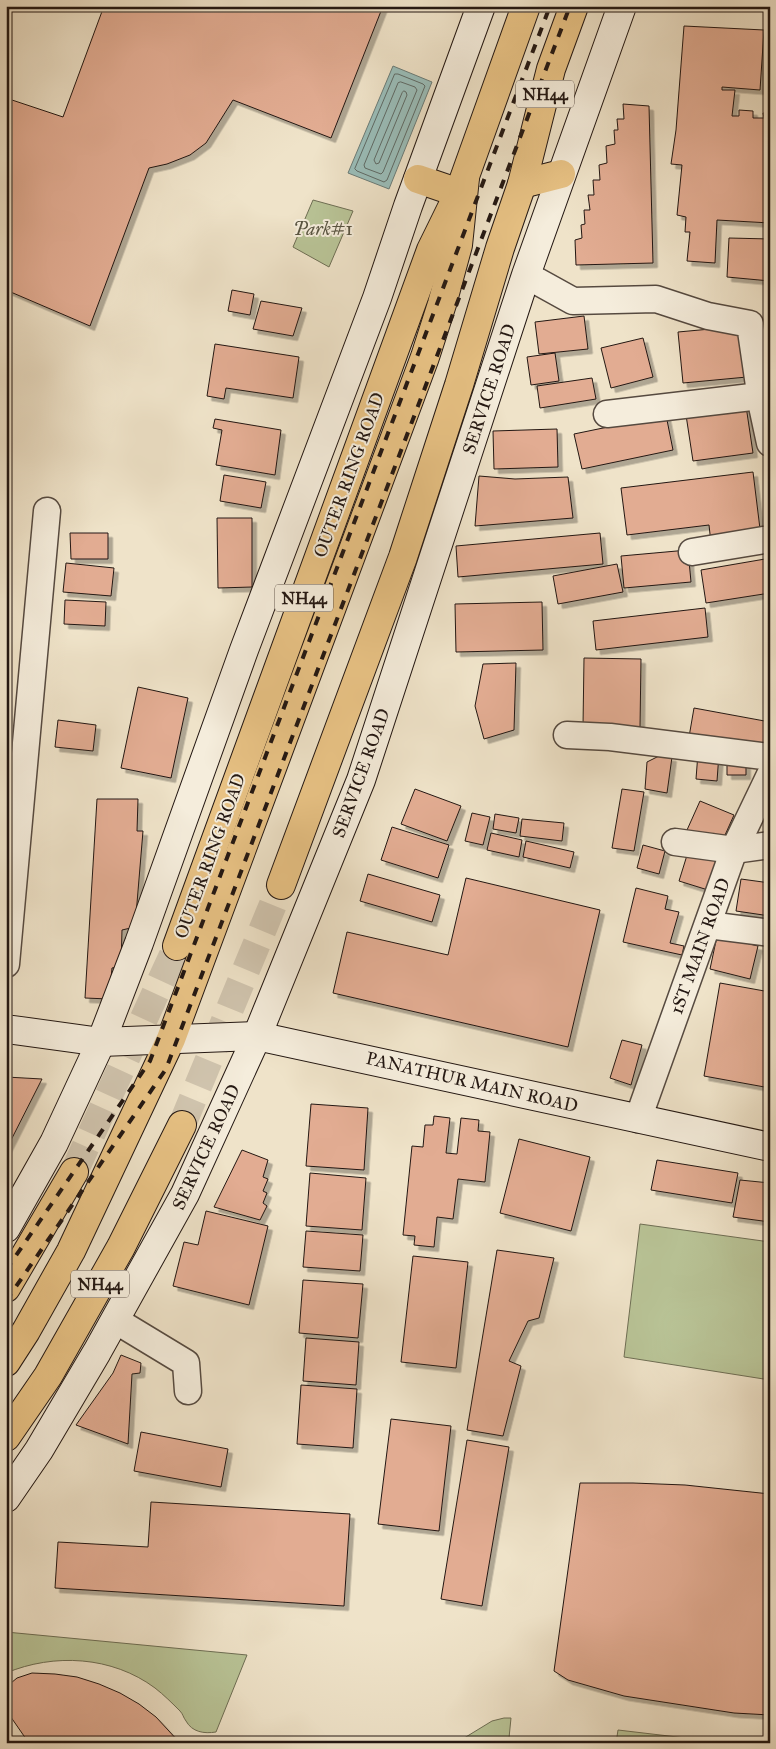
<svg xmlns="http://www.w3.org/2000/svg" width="776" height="1749" viewBox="0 0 776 1749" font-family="'IM FELL Great Primer',serif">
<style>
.green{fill:#b9c497;stroke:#6e6e54}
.water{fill:#9abeba;stroke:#6a7b77}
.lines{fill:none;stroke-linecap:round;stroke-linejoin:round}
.shore{stroke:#5e6a66;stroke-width:1}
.building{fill:#e2ac92;stroke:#231712;filter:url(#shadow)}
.highway-tunnel{stroke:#d0c4ae;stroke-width:28;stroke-dasharray:28 14;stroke-linecap:butt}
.street-casing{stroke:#564a40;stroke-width:29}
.secondary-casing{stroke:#231712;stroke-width:30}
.highway-casing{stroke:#231712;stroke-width:30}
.street{stroke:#f5eddc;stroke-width:26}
.secondary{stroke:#f5eddc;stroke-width:28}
.highway{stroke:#e8c284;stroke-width:28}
.rail{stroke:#231712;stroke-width:4;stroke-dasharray:9 9;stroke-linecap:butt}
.labels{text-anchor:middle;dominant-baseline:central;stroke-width:4;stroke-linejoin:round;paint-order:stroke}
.shield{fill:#f5eddc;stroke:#62574f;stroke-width:1}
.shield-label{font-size:16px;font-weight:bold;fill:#231712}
.park-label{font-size:18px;font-style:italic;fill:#585441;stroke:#f5eddc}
.street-label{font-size:18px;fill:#231712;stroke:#f5eddc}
</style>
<defs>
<filter id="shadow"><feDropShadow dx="4.5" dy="4.5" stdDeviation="0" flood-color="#0004"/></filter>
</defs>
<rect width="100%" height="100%" fill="#efe3c9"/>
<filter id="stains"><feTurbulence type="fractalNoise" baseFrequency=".004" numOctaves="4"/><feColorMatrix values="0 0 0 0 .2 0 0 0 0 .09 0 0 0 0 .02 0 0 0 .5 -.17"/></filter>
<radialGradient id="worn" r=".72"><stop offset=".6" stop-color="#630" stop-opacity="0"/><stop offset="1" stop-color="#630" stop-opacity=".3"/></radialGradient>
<g class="green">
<polygon points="313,200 353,211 329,267 293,247"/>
<polygon points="640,1224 770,1242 770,1380 624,1357"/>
<path d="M6,1632l241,23 -31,77c-12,2 -24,0 -30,-11 -3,-4 -3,-7 -6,-10 -8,-8 -16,-16 -25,-23 -43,-32 -101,-35 -149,-15z"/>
<polygon points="504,1718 511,1718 509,1738 553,1743 456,1743 492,1721"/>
<polygon points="618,1730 728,1743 616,1743"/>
</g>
<polygon class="water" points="393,66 432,82 389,189 348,173"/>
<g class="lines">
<g class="shore">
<polygon points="395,74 398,74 423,84 425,86 387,180 384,182 357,171 355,169"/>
<polygon points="401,82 415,87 417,90 383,172 381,174 365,168 364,165 398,83"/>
<polygon points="404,91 406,92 407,95 379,163 376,164 374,160 402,93"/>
</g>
</g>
<g class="building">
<polygon points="104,6 383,6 331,138 233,100 206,143 190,155 167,164 149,168 90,326 6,290 6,112 12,100 63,117"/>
<polygon points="684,26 764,30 760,90 722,87 722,90 735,90 732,116 739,116 739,110 753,111 753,118 764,118 763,113 770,113 770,223 717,220 715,263 687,261 690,232 685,232 686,217 677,215 682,165 671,164 676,130"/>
<polygon points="623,104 649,106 653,263 576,265 575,240 582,238 581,225 585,224 584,210 590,210 588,195 594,195 593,180 600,180 599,165 607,163 606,146 615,144 614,130 618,130 617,119 624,119"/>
<polygon points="729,238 770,239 770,281 727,277"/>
<polygon points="232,290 254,294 250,315 228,311"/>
<polygon points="261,301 302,308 293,336 253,329"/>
<polygon points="584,316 588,349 539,354 535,322"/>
<polygon points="743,326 747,377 683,383 678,332"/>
<polygon points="643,338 653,377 611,388 601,348"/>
<polygon points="215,344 299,357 293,398 226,388 224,399 207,396"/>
<polygon points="555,353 559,381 531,385 527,357"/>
<polygon points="592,378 596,399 540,408 537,386"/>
<polygon points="746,406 753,453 693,461 686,415"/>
<polygon points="666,415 673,450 582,469 574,434"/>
<polygon points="215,419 281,430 275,475 216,465 222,430 213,428"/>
<polygon points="557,429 558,467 494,469 493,431"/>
<polygon points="753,472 761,537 711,543 709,525 627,535 621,488"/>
<polygon points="224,475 266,482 261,508 220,501"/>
<polygon points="479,476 515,479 568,477 573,518 475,526"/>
<polygon points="217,518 252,518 252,587 218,588"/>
<polygon points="70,533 108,533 108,559 71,559"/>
<polygon points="600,533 603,564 458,577 456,546"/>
<polygon points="688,550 691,582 624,588 621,556"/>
<polygon points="765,559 770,593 706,603 701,570"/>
<polygon points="66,563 114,568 111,596 63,592"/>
<polygon points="617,564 623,592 558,604 553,576"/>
<polygon points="65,600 106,602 105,626 64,624"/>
<polygon points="542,602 543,650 456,652 455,604"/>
<polygon points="705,608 708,637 596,650 593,621"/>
<polygon points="584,658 641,659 640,727 583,726"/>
<polygon points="516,663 514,730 484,739 475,706 483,664"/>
<polygon points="138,687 188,698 171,778 121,768"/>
<polygon points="694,708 770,722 765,751 689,737"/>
<polygon points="58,720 96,725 93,751 55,747"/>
<polygon points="698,753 719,754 717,781 696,779"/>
<polygon points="659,756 672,757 667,793 645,789 647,762"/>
<polygon points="746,758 746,775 727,775 727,759"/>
<polygon points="415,789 461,806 447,841 401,824"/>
<polygon points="622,789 644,792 634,851 612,848"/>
<polygon points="763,797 770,797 770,831 765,832"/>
<polygon points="97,799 138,799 137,831 143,831 135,927 122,930 121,966 112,968 109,999 85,998"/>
<polygon points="700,801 734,815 721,844 687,830"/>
<polygon points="472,813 490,817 483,845 465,841"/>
<polygon points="495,814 519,818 516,833 493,829"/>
<polygon points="522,819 564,823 562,841 520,836"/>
<polygon points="392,827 449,845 438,878 381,860"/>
<polygon points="491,833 522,840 519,857 487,850"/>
<polygon points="526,841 574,852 570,868 523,857"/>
<polygon points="643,845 665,851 659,874 637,868"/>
<polygon points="688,852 718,862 708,890 679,881"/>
<polygon points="368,874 440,895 432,922 360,901"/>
<polygon points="466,878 600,910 568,1047 333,993 347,932 448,955"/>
<polygon points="741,879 770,883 770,916 736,911"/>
<polygon points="636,888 668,896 665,909 679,912 670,943 684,946 682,955 623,942"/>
<polygon points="717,936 758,946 750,979 710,969"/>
<polygon points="720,983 770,992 770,1088 704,1076"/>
<polygon points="622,1040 642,1045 631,1085 610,1078"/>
<polygon points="6,1077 42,1079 6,1150"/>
<polygon points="311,1104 368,1108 364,1170 306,1166"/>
<polygon points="434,1116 450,1118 446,1153 457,1154 461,1118 479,1120 478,1131 490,1132 485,1182 458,1179 453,1219 437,1217 434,1247 414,1245 415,1236 403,1235 412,1146 423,1147 425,1125 433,1125"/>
<polygon points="519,1139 590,1157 571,1231 500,1213"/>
<polygon points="242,1150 268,1160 263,1177 268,1179 263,1191 267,1193 263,1203 267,1206 260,1220 214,1207"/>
<polygon points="657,1160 738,1173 732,1203 651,1190"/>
<polygon points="310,1173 366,1178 362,1230 306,1226"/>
<polygon points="740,1180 770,1183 770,1222 733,1217"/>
<polygon points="206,1211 268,1226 249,1305 173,1286 184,1242 198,1245"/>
<polygon points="306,1231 363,1235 360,1271 303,1267"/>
<polygon points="497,1250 554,1258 539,1318 528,1321 509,1361 521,1366 503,1436 467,1430"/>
<polygon points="413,1256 468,1262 456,1368 401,1362"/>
<polygon points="303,1280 363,1284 358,1338 299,1333"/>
<polygon points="306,1338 359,1342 356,1385 303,1381"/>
<polygon points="121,1355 141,1363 140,1373 132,1374 128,1444 76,1425 113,1373"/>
<polygon points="301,1385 357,1389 353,1448 297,1444"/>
<polygon points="391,1419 451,1426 439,1531 378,1524"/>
<polygon points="141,1432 228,1449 221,1487 134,1471"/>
<polygon points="467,1440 509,1447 482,1606 441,1599"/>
<polygon points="580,1483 633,1483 685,1485 770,1494 770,1715 734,1713 624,1696 568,1680 554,1671"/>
<polygon points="151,1502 350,1514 344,1606 55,1588 58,1542 148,1547"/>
<polygon points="32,1673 55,1674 77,1677 99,1684 120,1693 139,1704 156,1717 180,1743 30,1743 24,1736 6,1710 6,1692 11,1683 17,1678"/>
</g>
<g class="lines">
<g class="highway-tunnel">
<polyline points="182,1125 281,885"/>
<polyline points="74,1172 177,946"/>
</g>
<defs>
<g id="street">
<polyline points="526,275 573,301 656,299 708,316 750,324 762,406 770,443"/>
<polyline points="607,414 760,396"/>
<polyline points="692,552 770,539"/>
<polyline points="567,735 610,737 770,757"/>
<polyline points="675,842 734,850 770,845"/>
<polyline points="708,925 770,933"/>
<polyline points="6,964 47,511"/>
<polyline points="638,1119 734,850 770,775"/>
<polyline points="115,1320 186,1363 188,1391"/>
</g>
<g id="secondary">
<polyline points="6,1029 101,1042 257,1036 770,1147"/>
<polyline points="6,1228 54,1143 101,1042 139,943 244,650 377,298 408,206 481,6"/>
<polyline points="6,1498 39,1450 97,1352 185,1194 257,1036 361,780 526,275 622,6"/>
</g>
<g id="highway">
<polyline points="418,179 459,193"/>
<polyline points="522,184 561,174"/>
<polyline points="281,885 403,557 459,385 500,248 522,184 551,69 574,6"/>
<polyline points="177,946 431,250 459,193 526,6"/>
<polyline points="6,1288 74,1172"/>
<polyline points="6,1362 26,1331 71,1251 171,1039 425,357 442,304 458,245 465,178"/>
<polyline points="6,1437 48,1376 121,1247 182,1125"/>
</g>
</defs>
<use href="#street" class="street-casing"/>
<use href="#secondary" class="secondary-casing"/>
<use href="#highway" class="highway-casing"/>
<use href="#street" class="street"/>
<use href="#secondary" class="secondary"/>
<use href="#highway" class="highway"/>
<g class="rail">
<polyline points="6,1270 150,1061 550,6"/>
<polyline points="6,1301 166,1069 570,6"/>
</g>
</g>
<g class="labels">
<g class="shield">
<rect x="516" y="80.5" width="58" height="27" rx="4"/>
<rect x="275" y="584.5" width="58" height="27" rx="4"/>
<rect x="71" y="1270.5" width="58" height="27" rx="4"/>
</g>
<g class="shield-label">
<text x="545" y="94">NH44</text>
<text x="304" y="598">NH44</text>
<text x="100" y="1284">NH44</text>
</g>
<g class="park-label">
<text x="323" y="229">Park#1</text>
</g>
<g class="street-label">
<text transform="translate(489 389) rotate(-72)">SERVICE ROAD</text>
<text transform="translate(349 475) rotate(-70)">OUTER RING ROAD</text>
<text transform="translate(361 773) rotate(-70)">SERVICE ROAD</text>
<text transform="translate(210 856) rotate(-70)">OUTER RING ROAD</text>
<text transform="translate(700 946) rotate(-70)">1ST MAIN ROAD</text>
<text transform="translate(472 1082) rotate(13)">PANATHUR MAIN ROAD</text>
<text transform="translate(206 1147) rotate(-65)">SERVICE ROAD</text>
</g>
</g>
<rect width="776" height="1749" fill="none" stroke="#efe3c9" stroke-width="25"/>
<rect x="8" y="8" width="761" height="1734" fill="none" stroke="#231712" stroke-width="2.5"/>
<rect x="12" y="12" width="751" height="1724" fill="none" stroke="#231712"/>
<rect width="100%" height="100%" filter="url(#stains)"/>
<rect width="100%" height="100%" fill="url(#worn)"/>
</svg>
